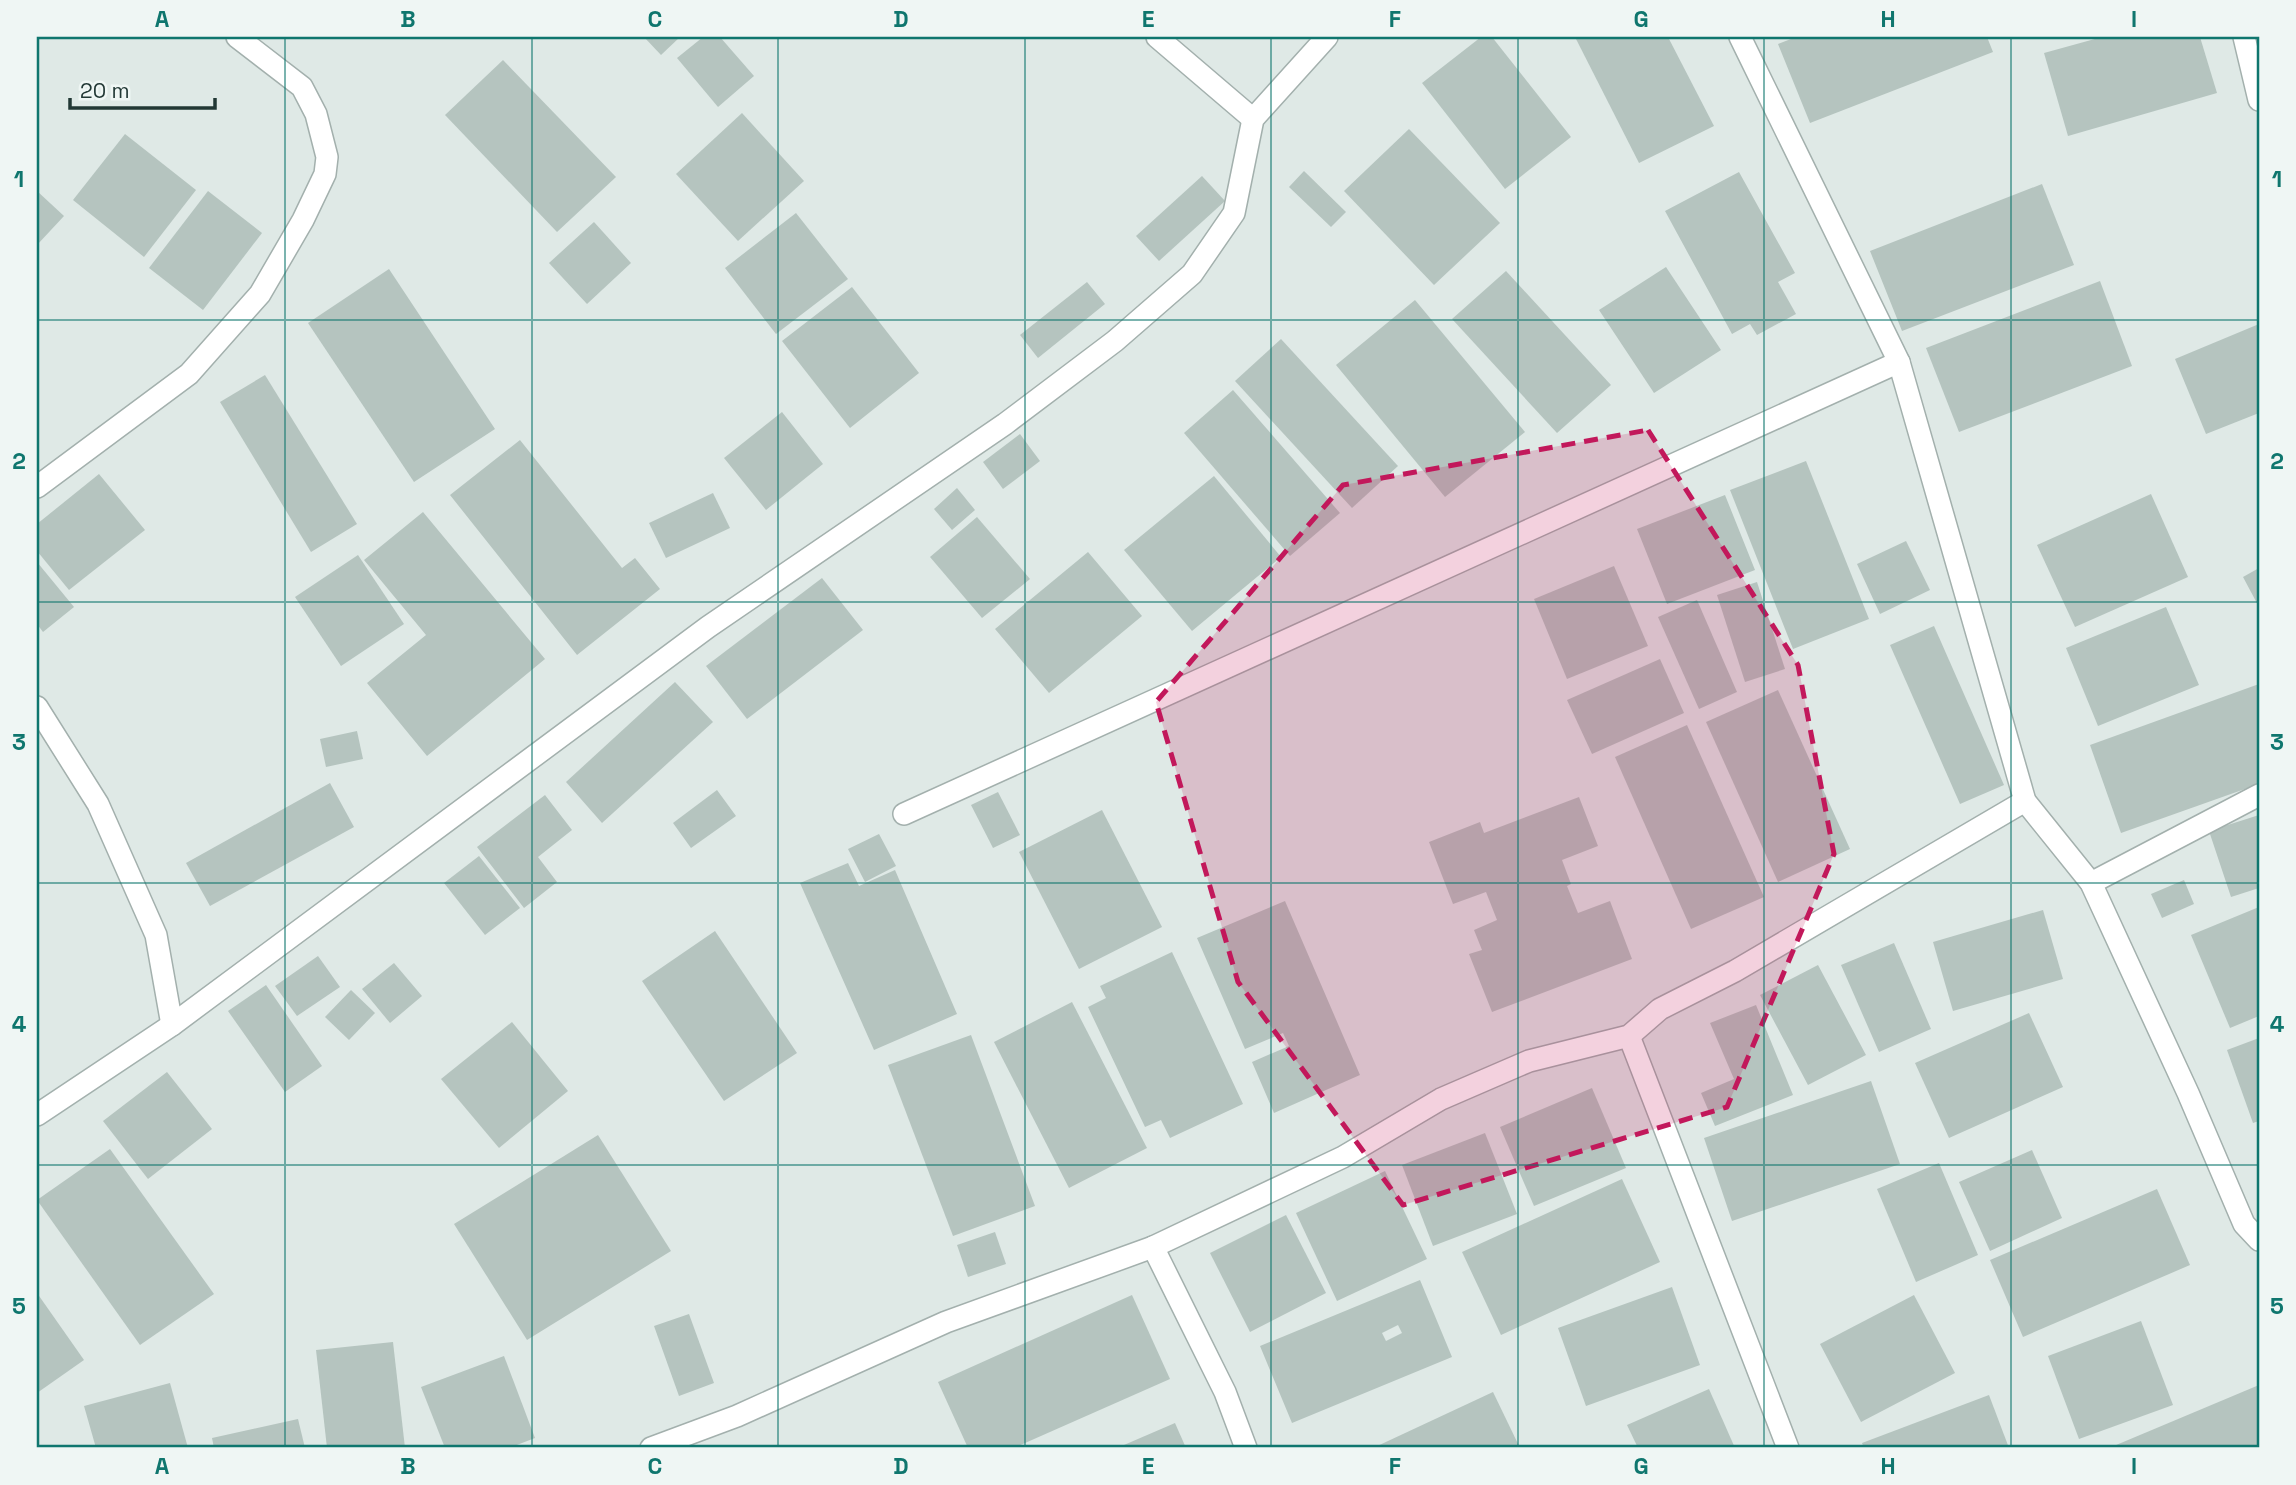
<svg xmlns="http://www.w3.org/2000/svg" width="2296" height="1485" viewBox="0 0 2296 1485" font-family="'Space Grotesk',sans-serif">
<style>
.building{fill:#b5c4bf;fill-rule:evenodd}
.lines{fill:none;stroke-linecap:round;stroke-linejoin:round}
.minor-casing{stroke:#a3b0ad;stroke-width:24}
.minor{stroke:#fff;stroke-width:21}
.marked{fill:#c2185b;fill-opacity:0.2;stroke:#c2185b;stroke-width:5;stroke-dasharray:14 9;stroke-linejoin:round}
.grid{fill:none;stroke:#0f766e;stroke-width:2;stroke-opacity:0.55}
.neatline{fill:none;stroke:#0f766e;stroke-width:2.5}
.grid-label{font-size:23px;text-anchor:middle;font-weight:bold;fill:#0f766e}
</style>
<rect width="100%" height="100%" fill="#dfe9e6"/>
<g class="building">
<polygon points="644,37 680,37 661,55"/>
<polygon points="703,37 720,37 754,76 718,107 677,58"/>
<polygon points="1481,37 1492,37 1571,137 1505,189 1422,83"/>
<polygon points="1575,37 1668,37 1714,126 1639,163"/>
<polygon points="1796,37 1987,37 1993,52 1810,123 1778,44"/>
<polygon points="2102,37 2200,37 2217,93 2068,136 2044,53"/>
<polygon points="503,60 616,177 557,232 445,115"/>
<polygon points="742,113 804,181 738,241 676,174"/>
<polygon points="1409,129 1500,223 1434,285 1344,191"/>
<polygon points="125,134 196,190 144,257 73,200"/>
<polygon points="1304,171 1346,212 1331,227 1289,187"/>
<polygon points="1739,172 1795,273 1778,282 1796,314 1757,335 1750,324 1732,334 1665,211"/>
<polygon points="1202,176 1225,201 1159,261 1136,236"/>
<polygon points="2042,184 2074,265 1902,331 1870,251"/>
<polygon points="37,191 64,216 37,245"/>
<polygon points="208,191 262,233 203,310 149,268"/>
<polygon points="796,213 848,279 776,334 725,268"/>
<polygon points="594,222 631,263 587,304 549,263"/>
<polygon points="1666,267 1721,350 1654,393 1599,310"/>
<polygon points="389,269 495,429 414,482 308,323"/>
<polygon points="1506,271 1611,385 1557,433 1452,319"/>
<polygon points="2100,281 2132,366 1959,432 1926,348"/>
<polygon points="1087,282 1105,304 1038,358 1020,335"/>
<polygon points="852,287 919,373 850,428 782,341"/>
<polygon points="1415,300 1525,432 1445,497 1336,365"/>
<polygon points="2259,324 2259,413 2206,434 2175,359"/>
<polygon points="1281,339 1398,466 1352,508 1235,381"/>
<polygon points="265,375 357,524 311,552 220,402"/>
<polygon points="1233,390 1340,513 1290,556 1184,433"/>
<polygon points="782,412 823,464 766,510 724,458"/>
<polygon points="1020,434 1040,461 1003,489 983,462"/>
<polygon points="520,440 622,568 635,558 660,589 577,655 450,495"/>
<polygon points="1806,461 1869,619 1793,649 1730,490"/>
<polygon points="99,474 145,530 69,590 37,551 37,524"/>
<polygon points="1214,476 1281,557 1192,631 1124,550"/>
<polygon points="957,488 975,510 952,530 934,509"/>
<polygon points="713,493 730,528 666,558 649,523"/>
<polygon points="2151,494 2188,577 2075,627 2037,545"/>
<polygon points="1725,495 1755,570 1667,604 1637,529"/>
<polygon points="423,512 545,659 427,756 367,683 426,635 364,560"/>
<polygon points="977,517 1030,579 982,618 930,557"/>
<polygon points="1906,541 1930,590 1880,614 1857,564"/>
<polygon points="1088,552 1142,616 1049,693 995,629"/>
<polygon points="358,555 404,624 341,666 295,597"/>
<polygon points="37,562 74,607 43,632 37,624"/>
<polygon points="1614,566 1648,646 1567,679 1534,599"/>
<polygon points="2259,568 2259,607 2243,577"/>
<polygon points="822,578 863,630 747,719 706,666"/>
<polygon points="1757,582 1785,669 1745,682 1717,595"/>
<polygon points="1697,600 1737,692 1699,709 1658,617"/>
<polygon points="2166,607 2199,685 2098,726 2066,648"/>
<polygon points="1934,626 2004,785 1960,804 1890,645"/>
<polygon points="1660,659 1684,713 1592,754 1567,700"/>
<polygon points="675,682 713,722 602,823 566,782"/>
<polygon points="2259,684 2259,784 2121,833 2090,745"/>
<polygon points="1778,690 1850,849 1778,882 1706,722"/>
<polygon points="1687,725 1764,897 1691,929 1615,757"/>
<polygon points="357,731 363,759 326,767 320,739"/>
<polygon points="330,783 354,827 210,906 186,863"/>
<polygon points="717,790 736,816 691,848 673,823"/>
<polygon points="998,792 1020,835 993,848 971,805"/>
<polygon points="545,795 572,830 538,857 557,882 524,908 477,847"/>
<polygon points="1579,797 1598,846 1562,860 1571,884 1567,886 1578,913 1610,901 1632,959 1492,1012 1469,954 1482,950 1474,930 1497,920 1486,892 1453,904 1429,842 1480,822 1484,833"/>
<polygon points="1102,810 1162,927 1079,969 1019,852"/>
<polygon points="2259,815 2259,888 2231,897 2209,831"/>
<polygon points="879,834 896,866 865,882 848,849"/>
<polygon points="479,856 520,908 485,935 444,883"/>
<polygon points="848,863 859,886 895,870 957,1014 874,1050 800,883"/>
<polygon points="2184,880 2194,904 2162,918 2151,894"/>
<polygon points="1285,901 1360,1075 1274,1113 1252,1062 1289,1046 1283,1033 1245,1049 1197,938"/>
<polygon points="2259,907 2259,1016 2230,1028 2191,935"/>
<polygon points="2043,910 2063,979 1953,1011 1933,942"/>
<polygon points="715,931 797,1053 724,1101 642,981"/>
<polygon points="1894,943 1931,1029 1879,1052 1841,965"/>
<polygon points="1172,952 1243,1104 1170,1138 1161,1120 1145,1127 1088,1007 1106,998 1100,986"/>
<polygon points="318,956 340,987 297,1016 275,986"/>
<polygon points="394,963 422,996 390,1023 362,989"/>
<polygon points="1818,965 1866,1055 1808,1085 1760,995"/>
<polygon points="266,985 322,1066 285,1092 228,1011"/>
<polygon points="351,990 375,1013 349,1040 325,1017"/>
<polygon points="1072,1002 1147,1148 1069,1188 994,1042"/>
<polygon points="1756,1005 1793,1095 1715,1126 1701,1093 1734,1079 1710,1023"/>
<polygon points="2029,1013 2063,1087 1949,1138 1915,1063"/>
<polygon points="512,1022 568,1091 499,1148 441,1079"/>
<polygon points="971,1035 1035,1206 953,1236 888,1065"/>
<polygon points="2259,1038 2259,1121 2253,1123 2227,1050"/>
<polygon points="167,1072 212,1129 148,1179 103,1121"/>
<polygon points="1871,1081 1900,1164 1732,1221 1704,1138"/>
<polygon points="1592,1088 1626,1168 1534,1206 1500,1127"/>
<polygon points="1485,1133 1517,1214 1433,1246 1402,1165"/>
<polygon points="598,1135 671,1251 527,1340 454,1224"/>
<polygon points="110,1149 214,1294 140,1345 37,1200"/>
<polygon points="2032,1150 2062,1218 1990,1251 1959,1182"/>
<polygon points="1939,1163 1978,1255 1916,1282 1877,1189"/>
<polygon points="1385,1171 1427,1259 1337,1301 1296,1213"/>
<polygon points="1622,1179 1660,1262 1501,1335 1462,1252"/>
<polygon points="2157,1189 2190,1265 2023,1337 1990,1260"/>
<polygon points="1286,1215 1326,1293 1250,1332 1210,1253"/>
<polygon points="995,1232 1006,1264 968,1277 957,1245"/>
<path d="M1420,1280l32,77 -160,66 -32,-77zM1398,1325l4,8 -16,8 -4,-8z"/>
<polygon points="1672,1287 1700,1365 1586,1406 1558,1328"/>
<polygon points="37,1293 84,1360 37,1393"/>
<polygon points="1132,1295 1170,1379 1014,1448 968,1448 938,1382"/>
<polygon points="1914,1295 1955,1373 1861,1422 1820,1344"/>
<polygon points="689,1314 714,1383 679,1396 654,1326"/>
<polygon points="2141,1321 2173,1405 2079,1439 2048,1356"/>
<polygon points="393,1342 405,1448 327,1448 316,1350"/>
<polygon points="504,1356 535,1438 509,1448 445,1448 421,1387"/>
<polygon points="170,1383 188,1448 96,1448 84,1406"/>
<polygon points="2259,1385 2259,1448 2109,1448"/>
<polygon points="1709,1389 1735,1448 1638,1448 1627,1425"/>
<polygon points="1493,1392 1520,1448 1373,1448"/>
<polygon points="1989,1395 2009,1448 1864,1448 1862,1443"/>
<polygon points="298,1419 305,1448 214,1448 212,1438"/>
<polygon points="1175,1423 1186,1448 1117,1448"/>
</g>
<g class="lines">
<defs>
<g id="minor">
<polyline points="1157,37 1253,119"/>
<polyline points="1740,37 1899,362 2025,801 2091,883 2188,1093 2244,1224 2259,1240"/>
<polyline points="2244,37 2259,100"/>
<polyline points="37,487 189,374 260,294 303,220 325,174 327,157 316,114 302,87 237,37"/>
<polyline points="37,707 98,804 156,935 172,1025"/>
<polyline points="904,814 1899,362"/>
<polyline points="2091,883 2259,795"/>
<polyline points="1629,1036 1788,1448"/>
<polyline points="37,1115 172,1025 708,627 1005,424 1115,341 1192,274 1234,213 1253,119 1327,37"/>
<polyline points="1153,1247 1225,1392 1246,1448"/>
<polyline points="651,1448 737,1416 946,1322 1153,1247 1343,1157 1441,1099 1529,1061 1629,1036 1660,1009 1735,971 2025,801"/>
</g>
</defs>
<use href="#minor" class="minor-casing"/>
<use href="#minor" class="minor"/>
</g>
<path class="marked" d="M1648,430l150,235 36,189 -107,253 -324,98 -165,-223 -82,-280 187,-217z"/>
<path class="grid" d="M285,37v1411M532,37v1411M778,37v1411M1025,37v1411M1271,37v1411M1518,37v1411M1764,37v1411M2011,37v1411M37,320h2222M37,602h2222M37,883h2222M37,1165h2222"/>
<rect width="2296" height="1485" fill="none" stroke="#eff6f4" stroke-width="77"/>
<path d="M70 98v10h145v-10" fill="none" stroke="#223835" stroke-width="3.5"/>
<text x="80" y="98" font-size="21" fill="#223835" stroke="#eff6f4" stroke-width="5" paint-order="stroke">20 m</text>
<rect x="38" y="38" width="2220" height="1408" class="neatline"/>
<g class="grid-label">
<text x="162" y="27">A</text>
<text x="408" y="27">B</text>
<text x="655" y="27">C</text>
<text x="901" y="27">D</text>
<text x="1148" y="27">E</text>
<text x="1395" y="27">F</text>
<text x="1641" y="27">G</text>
<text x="1888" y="27">H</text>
<text x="2134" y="27">I</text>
<text x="19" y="187">1</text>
<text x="2277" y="187">1</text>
<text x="19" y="469">2</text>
<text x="2277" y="469">2</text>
<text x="19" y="750">3</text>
<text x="2277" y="750">3</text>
<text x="19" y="1032">4</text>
<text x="2277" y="1032">4</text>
<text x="19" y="1314">5</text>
<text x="2277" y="1314">5</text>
<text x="162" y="1474">A</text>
<text x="408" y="1474">B</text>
<text x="655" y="1474">C</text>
<text x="901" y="1474">D</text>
<text x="1148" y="1474">E</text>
<text x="1395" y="1474">F</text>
<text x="1641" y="1474">G</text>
<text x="1888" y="1474">H</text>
<text x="2134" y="1474">I</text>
</g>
</svg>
